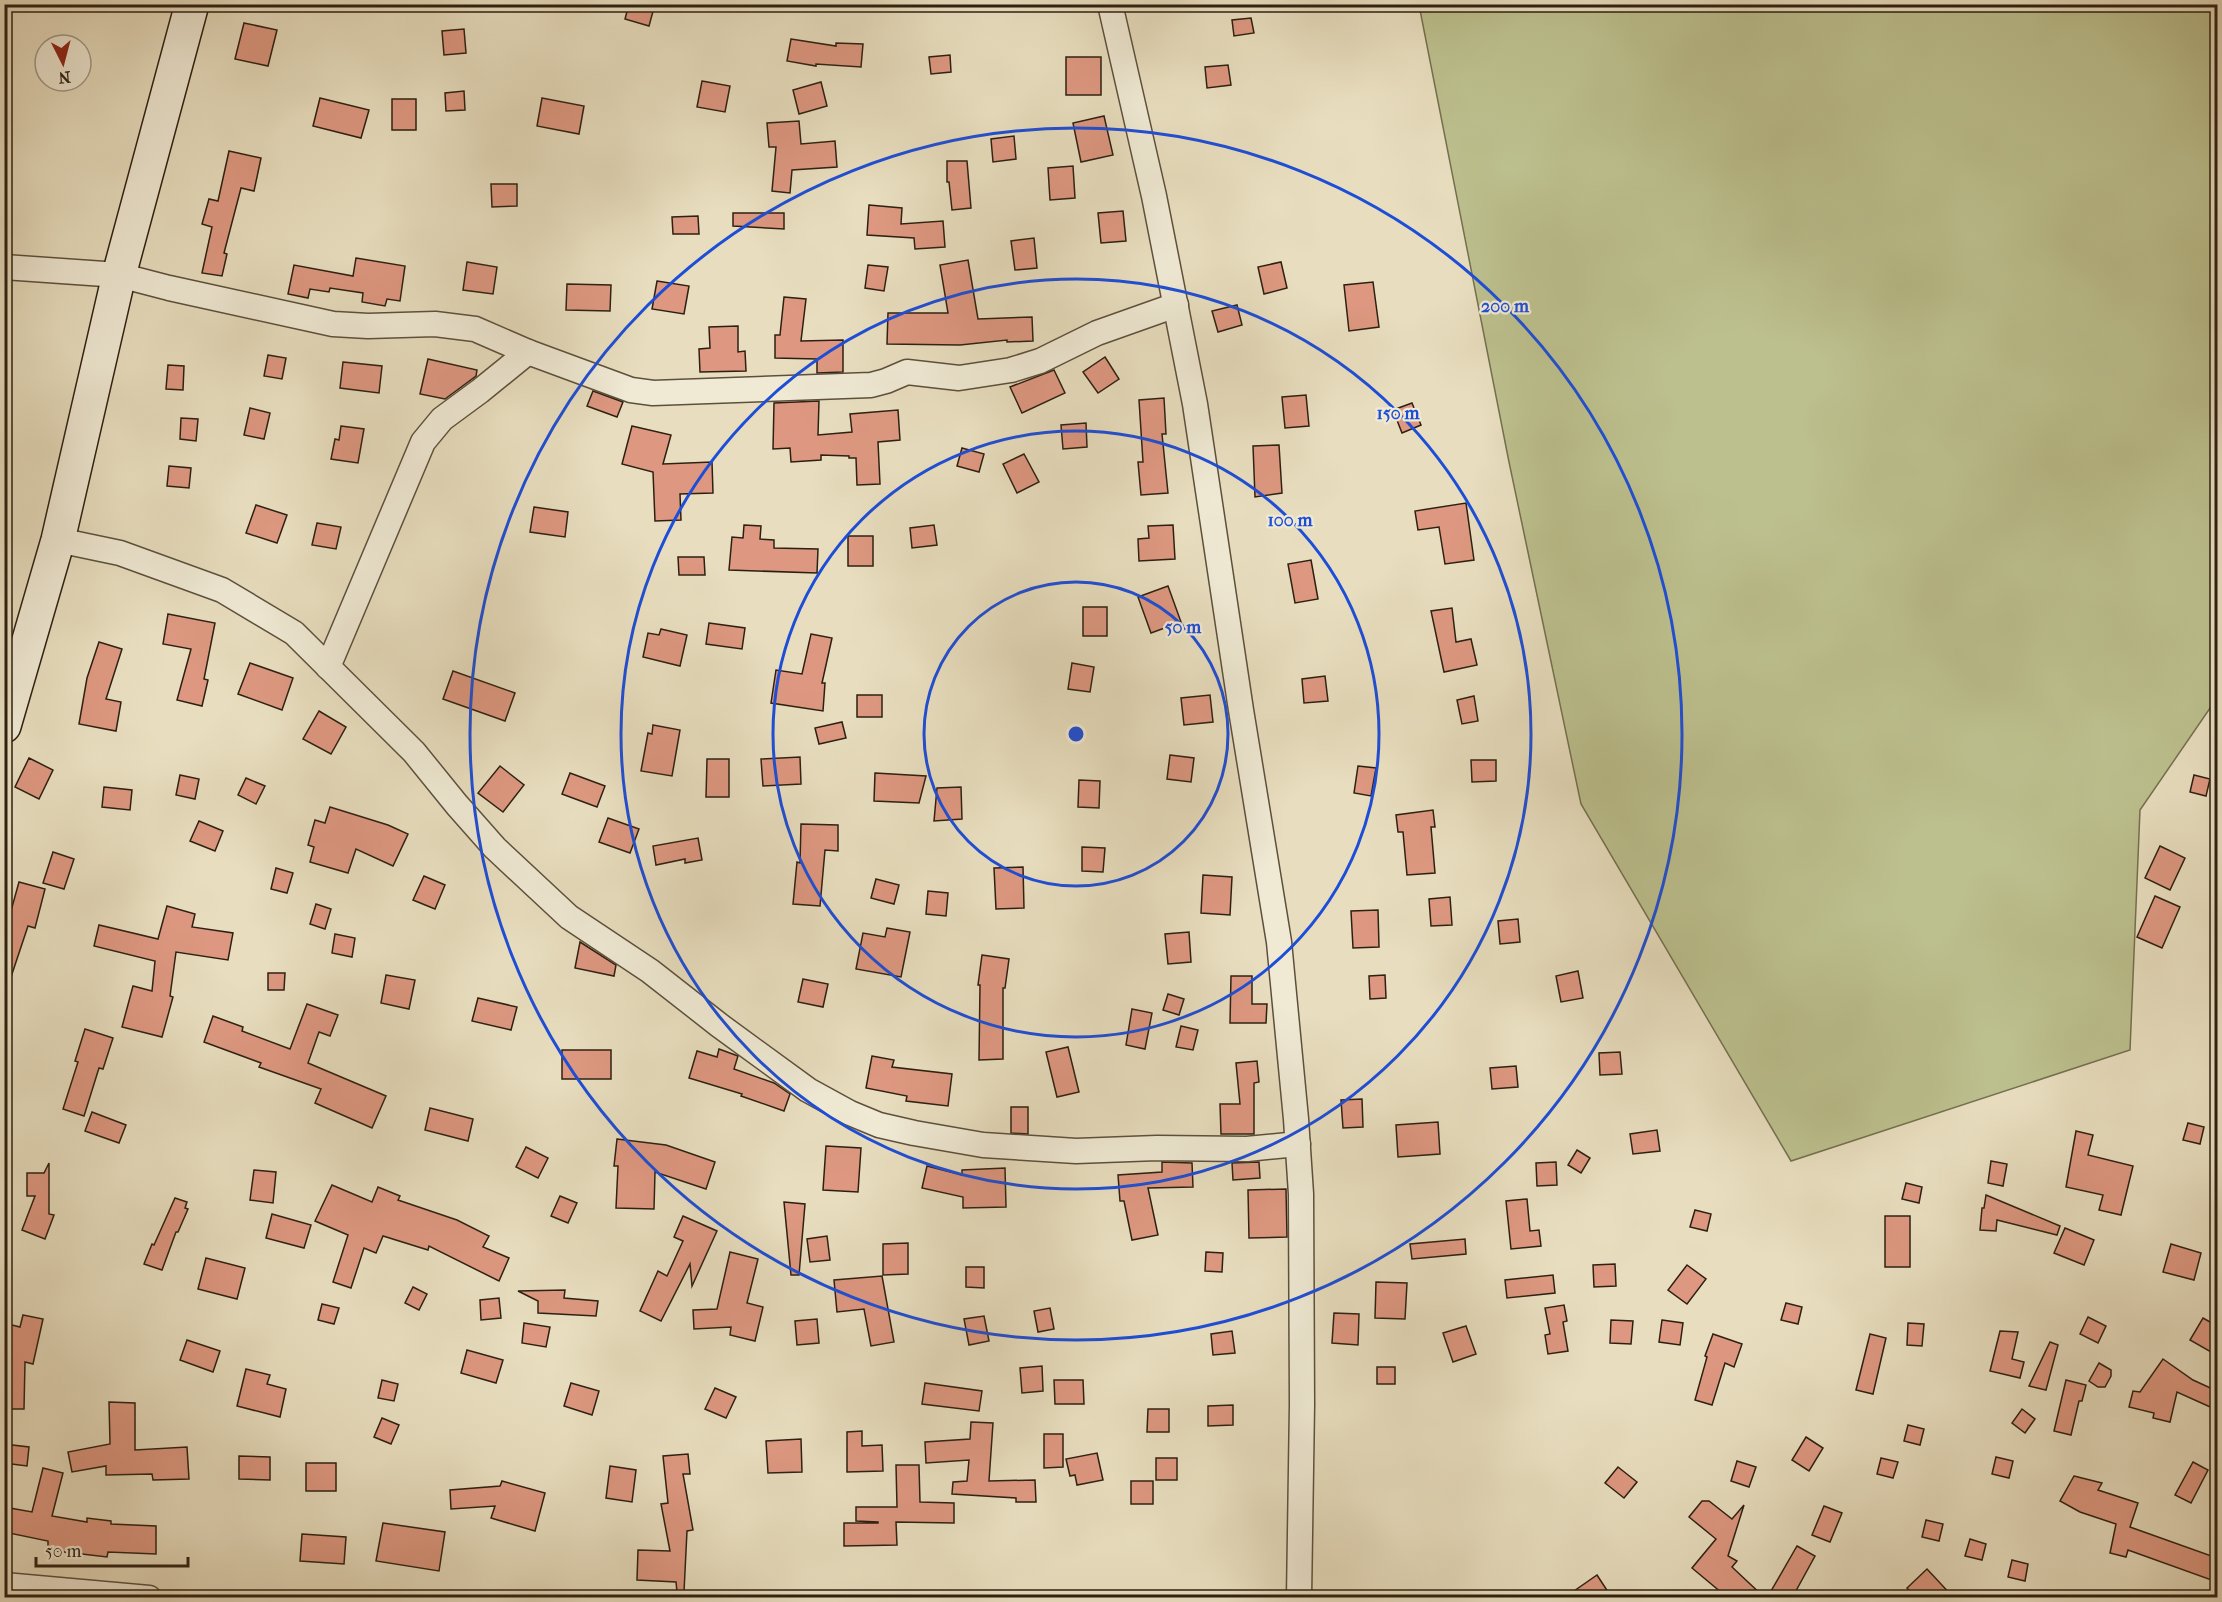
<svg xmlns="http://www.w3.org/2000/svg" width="2222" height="1602" viewBox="0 0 2222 1602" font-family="'IM FELL French Canon',serif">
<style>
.green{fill:#bcc08e;stroke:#747050;stroke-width:1.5}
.building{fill:#de9881;stroke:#2d2012;stroke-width:1.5}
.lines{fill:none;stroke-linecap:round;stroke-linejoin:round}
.street-casing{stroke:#5c503d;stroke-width:27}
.secondary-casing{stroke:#2d2012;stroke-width:36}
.street{stroke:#f0ead5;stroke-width:24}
.secondary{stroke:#f0ead5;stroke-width:33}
.ring{fill:none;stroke:#1d4ed8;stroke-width:3}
.centre{fill:#1d4ed8;stroke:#f0ead5;stroke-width:3}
.ring-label{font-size:18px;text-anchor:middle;font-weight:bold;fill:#1d4ed8;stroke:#f0ead5;stroke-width:4.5;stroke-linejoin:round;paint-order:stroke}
</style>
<rect width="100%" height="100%" fill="#e8debf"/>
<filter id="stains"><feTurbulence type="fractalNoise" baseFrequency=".00333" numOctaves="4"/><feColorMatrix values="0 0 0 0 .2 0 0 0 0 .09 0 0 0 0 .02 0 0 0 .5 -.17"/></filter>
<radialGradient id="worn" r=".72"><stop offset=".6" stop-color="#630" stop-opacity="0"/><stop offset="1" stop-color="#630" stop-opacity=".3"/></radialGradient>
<polygon class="green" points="1419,5 2217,5 2217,698 2140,810 2130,1050 1791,1161 1581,804 1509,462"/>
<g class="building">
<polygon points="629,4 655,4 649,26 625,19"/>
<polygon points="1251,18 1254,33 1234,36 1232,20"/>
<polygon points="244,23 277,30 268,66 235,59"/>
<polygon points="464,29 466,53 444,55 442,31"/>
<polygon points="791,39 836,46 836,43 863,44 861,67 816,64 816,66 787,61"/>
<polygon points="950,55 951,72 931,74 929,57"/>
<rect x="1066" y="57" width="35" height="38"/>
<polygon points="1228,65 1231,85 1207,88 1205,67"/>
<polygon points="702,81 730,86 725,112 697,107"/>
<polygon points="821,82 827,106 799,114 793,90"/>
<polygon points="464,91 465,110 446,111 445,93"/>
<polygon points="320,98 369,110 361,138 313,126"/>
<polygon points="542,98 584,106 579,134 537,126"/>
<rect x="392" y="99" width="24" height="31"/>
<polygon points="1104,116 1113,155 1081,162 1073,123"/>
<polygon points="799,121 801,144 835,141 837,167 792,170 790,193 772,191 776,147 769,147 767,123"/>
<polygon points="1014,136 1016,159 993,162 991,139"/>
<polygon points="229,151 261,158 254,191 241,188 224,253 227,254 222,276 202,273 212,227 202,224 209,199 218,201"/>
<polygon points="947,161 967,161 971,208 952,210 949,182 947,182"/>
<polygon points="1073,166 1075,198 1050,200 1048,168"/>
<polygon points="491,184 517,184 517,206 492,207"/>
<polygon points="869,205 902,208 901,224 943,221 945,247 915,249 914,238 867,235"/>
<polygon points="1123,211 1126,241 1101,243 1098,213"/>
<polygon points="733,213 784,213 784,229 733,226"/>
<polygon points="698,216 699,234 673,234 672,217"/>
<polygon points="1034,238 1037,268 1015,270 1011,241"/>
<polygon points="356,258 405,266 400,301 387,299 385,306 362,302 363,293 330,288 329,292 310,289 308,298 288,294 294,265 353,276"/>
<polygon points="968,260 978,319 1032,317 1033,341 1007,342 1007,340 960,345 887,344 888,313 948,313 940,265"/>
<polygon points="467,262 497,267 493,294 463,290"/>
<polygon points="1281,262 1287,288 1264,294 1258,267"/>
<polygon points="868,265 888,267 884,291 865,288"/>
<polygon points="657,281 689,286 684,314 652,309"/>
<polygon points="1373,282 1379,327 1349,331 1344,285"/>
<polygon points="567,284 611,285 610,311 566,310"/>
<polygon points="784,297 806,299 801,341 843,340 843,372 817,373 817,359 775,358 775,335 780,335"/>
<polygon points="1237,305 1242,325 1218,332 1212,311"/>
<polygon points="738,326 738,352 745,351 746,371 700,372 699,349 710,348 709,327"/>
<polygon points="268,355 286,358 282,379 264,376"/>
<polygon points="1105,357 1119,379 1098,393 1083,372"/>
<polygon points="428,359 477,370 476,376 445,399 420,394"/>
<polygon points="343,362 382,366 379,393 340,388"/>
<polygon points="168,365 184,366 183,390 166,389"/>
<polygon points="1054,370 1065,393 1022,413 1010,387"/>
<polygon points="593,391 623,402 617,417 587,406"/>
<polygon points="1306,395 1309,426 1285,428 1282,397"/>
<polygon points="1164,398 1166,434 1162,434 1168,493 1141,495 1138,462 1143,462 1139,400"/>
<polygon points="819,401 818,435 852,432 850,414 898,410 900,440 878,442 880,484 857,485 856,458 849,458 849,456 821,455 821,460 791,462 790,448 773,449 774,403"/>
<polygon points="1412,403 1421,425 1402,433 1393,410"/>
<polygon points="250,408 270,413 264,439 244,435"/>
<polygon points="181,418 198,419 196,441 180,439"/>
<polygon points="1086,423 1087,447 1063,449 1061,425"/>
<polygon points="341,426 364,429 358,463 331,459 335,439 339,440"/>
<polygon points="632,426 671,435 663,464 712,462 713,493 680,494 681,520 655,521 653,472 622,464"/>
<polygon points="1279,445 1282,493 1255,497 1253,446"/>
<polygon points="962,448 984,454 979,472 957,466"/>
<polygon points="1024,454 1039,482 1017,493 1003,464"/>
<polygon points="169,466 191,468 189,488 167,486"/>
<polygon points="1466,503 1474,560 1445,564 1439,527 1418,530 1415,511"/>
<polygon points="256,505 287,515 277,543 246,533"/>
<polygon points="534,507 568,512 565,537 530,532"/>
<polygon points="317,523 341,527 336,549 312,545"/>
<polygon points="744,525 761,526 760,539 774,540 774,548 818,549 817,573 729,570 732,537 743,538"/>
<polygon points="934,525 937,545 912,548 910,528"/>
<polygon points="1173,525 1175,559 1139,561 1138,539 1149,538 1148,526"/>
<rect x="848" y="536" width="25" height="30"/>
<polygon points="678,557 704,557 705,575 679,575"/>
<polygon points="1311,560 1318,599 1295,603 1288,564"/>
<polygon points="1168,586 1181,622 1151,633 1138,597"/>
<rect x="1083" y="607" width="24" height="29"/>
<polygon points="1452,608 1456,642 1471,639 1477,665 1444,672 1431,611"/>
<polygon points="168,614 215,623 204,679 208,680 202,706 177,700 191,649 163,644"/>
<polygon points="709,623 745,628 742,649 706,644"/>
<polygon points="661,629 687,635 680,666 643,657 648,633 659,635"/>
<polygon points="811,634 832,638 822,683 825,683 823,711 771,703 776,670 802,674"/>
<polygon points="99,642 122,649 106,699 121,702 116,731 79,724 87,678"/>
<polygon points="250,663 293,678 282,710 238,694"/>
<polygon points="1072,663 1094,667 1090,692 1068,689"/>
<polygon points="453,671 515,693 505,721 443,699"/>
<polygon points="1325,676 1328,701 1304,703 1302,679"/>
<rect x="857" y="695" width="25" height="22"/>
<polygon points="1210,695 1213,722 1184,725 1181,698"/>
<polygon points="1474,696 1478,721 1462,724 1457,700"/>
<polygon points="319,711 346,727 331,754 303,739"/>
<polygon points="842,722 846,738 819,744 815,728"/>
<polygon points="653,725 680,730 672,776 641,771 648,733 652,734"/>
<polygon points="1170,755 1194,758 1191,782 1167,779"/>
<polygon points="800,757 801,784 763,786 761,759"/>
<polygon points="29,758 53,770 39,799 15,787"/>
<polygon points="707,759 729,759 729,797 706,797"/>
<polygon points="1471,760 1496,760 1496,781 1472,782"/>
<polygon points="500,766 524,785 503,812 478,793"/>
<polygon points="1358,766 1376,768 1371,796 1354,793"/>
<polygon points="570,773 605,786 597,807 562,794"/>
<polygon points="875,773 926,776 919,803 874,801"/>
<polygon points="180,775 199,779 195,799 176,795"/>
<polygon points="2194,775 2210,779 2206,796 2190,792"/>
<polygon points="246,778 265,786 256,804 238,795"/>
<polygon points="1079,780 1100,781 1099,808 1078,807"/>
<polygon points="104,787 132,790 130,810 102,807"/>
<polygon points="961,787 962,819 934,821 937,788"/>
<polygon points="330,807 388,825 408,834 393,866 356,849 348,873 310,862 314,847 308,845 315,820 325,823"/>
<polygon points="1433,810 1435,827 1431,827 1435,873 1407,875 1403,832 1398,832 1396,815"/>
<polygon points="608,818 639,829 630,853 599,842"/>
<polygon points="199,821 223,831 215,851 190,841"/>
<polygon points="801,824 838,825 838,851 825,850 820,906 793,904 797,862 800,863"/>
<polygon points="698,838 702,860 685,863 685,859 656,865 653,846"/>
<polygon points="2160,846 2185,858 2170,890 2145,878"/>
<polygon points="1082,847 1105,848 1103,872 1082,871"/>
<polygon points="53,852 74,859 64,889 43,883"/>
<polygon points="1023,867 1024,908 996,909 994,868"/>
<polygon points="276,868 293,873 287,893 271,889"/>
<polygon points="1203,875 1232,877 1230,915 1201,913"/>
<polygon points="424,876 445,885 435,909 413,900"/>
<polygon points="876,879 899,885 894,904 871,898"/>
<polygon points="19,882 45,889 35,928 28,926 8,986 4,986 4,936"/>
<polygon points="928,891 948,893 946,916 926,914"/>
<polygon points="2155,896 2180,907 2162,948 2137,937"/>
<polygon points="1450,897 1452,925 1431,926 1429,899"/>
<polygon points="316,904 331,909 325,929 310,924"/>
<polygon points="167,906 195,914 192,927 233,933 228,960 176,952 170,996 173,997 162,1037 122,1027 133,986 152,991 155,961 94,946 99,925 158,939"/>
<polygon points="1378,910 1379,947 1353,948 1351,911"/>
<polygon points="1518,919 1520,942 1500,944 1498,921"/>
<polygon points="887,928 910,932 901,977 856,969 863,933 885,937"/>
<polygon points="1189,932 1191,962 1168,964 1165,934"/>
<polygon points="335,934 355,938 352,957 332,953"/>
<polygon points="580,942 616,965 614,976 575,968"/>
<polygon points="982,955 1009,959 1005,988 1003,988 1003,1059 979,1060 980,985 978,985"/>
<polygon points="1578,971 1583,998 1561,1002 1556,976"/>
<polygon points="268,973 285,973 284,990 268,990"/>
<polygon points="386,975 415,980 409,1009 381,1003"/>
<polygon points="1385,975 1386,998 1370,999 1369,976"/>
<polygon points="1231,976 1252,976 1252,1004 1267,1004 1266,1023 1230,1023"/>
<polygon points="803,979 828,984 823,1007 798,1002"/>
<polygon points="1168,994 1184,999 1179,1015 1163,1010"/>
<polygon points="478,998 517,1007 511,1030 472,1021"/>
<polygon points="307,1004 338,1015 330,1036 319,1032 308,1063 386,1096 372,1128 315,1103 321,1089 259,1067 261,1063 204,1042 213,1016 243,1027 242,1031 290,1049"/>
<polygon points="1132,1009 1152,1013 1145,1049 1126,1045"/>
<polygon points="1181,1026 1198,1030 1193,1050 1176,1047"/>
<polygon points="85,1029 113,1038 103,1069 99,1068 84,1116 63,1109 78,1062 75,1061"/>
<polygon points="1068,1047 1079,1092 1057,1097 1046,1052"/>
<polygon points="719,1049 738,1056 734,1069 774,1083 790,1094 784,1111 741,1096 742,1094 689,1078 697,1051 717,1057"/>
<rect x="562" y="1050" width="49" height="29"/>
<polygon points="1620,1052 1622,1074 1600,1075 1599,1053"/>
<polygon points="872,1056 894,1060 892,1067 952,1074 948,1106 906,1101 907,1096 866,1088"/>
<polygon points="1257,1061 1259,1082 1254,1083 1254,1134 1221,1134 1220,1104 1240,1104 1236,1063"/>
<polygon points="1516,1066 1518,1087 1492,1089 1490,1068"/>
<polygon points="1362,1099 1363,1127 1343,1128 1341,1100"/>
<polygon points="1011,1107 1028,1107 1028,1134 1011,1133"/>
<polygon points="430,1108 473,1119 468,1141 425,1130"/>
<polygon points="92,1112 126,1125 119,1143 85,1131"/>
<polygon points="1438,1122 1440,1154 1398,1157 1396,1125"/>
<polygon points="2188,1123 2204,1127 2200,1144 2183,1140"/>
<polygon points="1657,1130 1660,1151 1633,1154 1630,1134"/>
<polygon points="2076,1131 2093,1135 2088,1155 2133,1166 2121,1215 2099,1210 2103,1195 2066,1187"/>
<polygon points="617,1139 666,1145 715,1162 706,1189 655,1172 654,1209 616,1208 618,1166 614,1166"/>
<polygon points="826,1146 861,1148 858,1192 823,1190"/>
<polygon points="526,1147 548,1158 538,1178 516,1167"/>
<polygon points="1577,1150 1590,1158 1581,1173 1568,1165"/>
<polygon points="1991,1161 2007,1164 2003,1186 1988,1183"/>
<polygon points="1162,1162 1192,1163 1193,1187 1148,1188 1158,1235 1132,1240 1124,1201 1120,1201 1118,1175 1162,1172"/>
<polygon points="1259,1162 1260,1178 1233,1180 1232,1163"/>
<polygon points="1556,1162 1557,1185 1537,1186 1536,1163"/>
<polygon points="49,1163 49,1214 54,1215 45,1239 22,1230 35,1196 27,1196 27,1173 44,1173"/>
<polygon points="927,1166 962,1175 962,1170 1005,1168 1006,1207 963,1208 963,1197 922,1188"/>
<polygon points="254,1170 276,1172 273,1203 250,1200"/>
<polygon points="1906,1183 1922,1187 1919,1203 1902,1199"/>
<polygon points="332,1185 372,1202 378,1187 400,1196 398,1200 457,1220 489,1236 483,1247 509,1258 499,1281 429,1246 428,1250 383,1236 376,1253 364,1248 351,1288 333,1282 348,1235 315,1221"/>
<polygon points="1286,1189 1287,1237 1249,1238 1248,1190"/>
<polygon points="1986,1195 2060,1226 2057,1235 1997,1220 1996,1231 1980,1230 1982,1208 1984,1208"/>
<polygon points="560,1196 577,1203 568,1223 551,1216"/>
<polygon points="175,1198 187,1202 185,1208 188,1209 178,1232 176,1232 162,1270 144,1264 152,1244 154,1245"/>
<polygon points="1527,1199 1530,1231 1539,1230 1541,1246 1511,1249 1506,1201"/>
<polygon points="784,1202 805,1204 799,1275 791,1275"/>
<polygon points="1695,1210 1711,1214 1707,1231 1690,1227"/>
<polygon points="272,1214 311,1225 304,1248 266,1238"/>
<polygon points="683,1216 717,1231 692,1286 690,1264 661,1321 640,1311 658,1271 667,1276 683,1241 674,1237"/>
<rect x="1885" y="1216" width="25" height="51"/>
<polygon points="2065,1228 2094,1240 2084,1265 2054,1253"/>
<polygon points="827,1236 830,1260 810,1262 807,1239"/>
<polygon points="1465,1239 1466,1254 1412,1259 1410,1244"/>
<polygon points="908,1243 908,1274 883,1275 883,1244"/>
<polygon points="2171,1244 2201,1253 2194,1280 2163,1272"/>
<polygon points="730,1252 758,1259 747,1303 763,1307 755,1341 730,1335 731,1327 694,1329 693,1310 717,1309"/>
<polygon points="1206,1252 1223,1253 1222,1272 1205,1271"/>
<polygon points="206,1258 245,1268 237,1299 198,1289"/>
<polygon points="1615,1264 1616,1286 1594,1287 1593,1265"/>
<polygon points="1687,1265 1706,1279 1687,1304 1668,1290"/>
<polygon points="966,1267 984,1267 984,1288 966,1287"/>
<polygon points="1553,1275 1555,1293 1507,1298 1505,1280"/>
<polygon points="882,1276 894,1342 871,1346 864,1309 837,1312 834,1280"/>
<polygon points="1376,1282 1407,1283 1405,1319 1375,1318"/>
<polygon points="413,1287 427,1294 419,1310 405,1303"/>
<polygon points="565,1290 564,1298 598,1301 596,1316 538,1313 538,1301 518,1291"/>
<polygon points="499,1298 501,1318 481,1320 480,1300"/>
<polygon points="1786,1303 1802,1307 1798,1324 1781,1320"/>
<polygon points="322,1304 339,1308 334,1324 318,1320"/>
<polygon points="1564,1305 1567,1321 1563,1322 1568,1351 1548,1354 1545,1335 1550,1334 1545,1308"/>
<polygon points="1050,1308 1054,1329 1038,1332 1034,1311"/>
<polygon points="1334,1313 1359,1314 1358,1345 1332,1343"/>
<polygon points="23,1315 43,1319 33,1364 25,1362 24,1409 5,1409 4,1323 20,1327"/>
<polygon points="984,1316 989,1341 969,1345 964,1319"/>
<polygon points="2088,1317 2106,1326 2098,1343 2080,1334"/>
<polygon points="2203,1318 2217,1326 2217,1341 2211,1352 2190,1340"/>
<polygon points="817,1319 819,1343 797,1345 795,1321"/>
<polygon points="1611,1320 1633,1321 1631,1344 1610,1343"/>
<polygon points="1662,1320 1683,1323 1680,1345 1659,1342"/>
<polygon points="524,1323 550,1327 546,1347 522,1343"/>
<polygon points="1908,1323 1924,1324 1922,1346 1907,1345"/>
<polygon points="1466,1326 1476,1354 1453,1362 1443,1333"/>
<polygon points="1232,1331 1235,1353 1213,1355 1211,1334"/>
<polygon points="2000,1331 2018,1332 2012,1359 2024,1362 2020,1378 1990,1371"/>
<polygon points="1713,1334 1742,1344 1734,1367 1725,1363 1712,1405 1695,1400 1707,1357 1705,1356"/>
<polygon points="1870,1334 1886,1338 1873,1394 1856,1390"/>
<polygon points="187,1340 220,1351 213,1372 180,1360"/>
<polygon points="2050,1342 2058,1345 2046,1390 2029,1386"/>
<polygon points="467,1350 503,1360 496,1383 461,1373"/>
<polygon points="2163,1359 2193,1380 2217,1391 2217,1410 2177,1392 2170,1422 2153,1418 2154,1413 2129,1407 2133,1391 2140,1392"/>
<polygon points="2099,1363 2111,1370 2111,1376 2105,1387 2098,1387 2089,1381"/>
<polygon points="1042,1366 1043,1391 1022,1393 1020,1368"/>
<rect x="1377" y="1367" width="18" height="17"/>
<polygon points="246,1369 270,1375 267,1384 286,1389 280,1417 237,1406"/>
<polygon points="382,1380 398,1384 394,1401 378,1398"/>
<polygon points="1054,1380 1083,1380 1084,1404 1055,1404"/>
<polygon points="2066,1380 2086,1385 2082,1401 2079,1401 2071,1435 2054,1431"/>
<polygon points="571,1383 599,1391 592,1415 564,1406"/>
<polygon points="925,1383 982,1391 979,1411 922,1404"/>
<polygon points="715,1388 736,1397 726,1418 705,1409"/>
<polygon points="109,1402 135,1403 135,1450 187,1447 189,1479 153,1480 152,1474 106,1475 106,1466 72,1472 68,1452 110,1444"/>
<polygon points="1233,1405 1233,1425 1208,1426 1208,1406"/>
<polygon points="1148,1409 1169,1409 1169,1432 1147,1432"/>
<polygon points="2022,1409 2035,1419 2025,1433 2012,1423"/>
<polygon points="382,1418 399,1425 391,1444 374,1437"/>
<polygon points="971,1422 993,1423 989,1481 1035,1480 1036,1502 1016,1502 1016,1498 952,1494 953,1482 967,1481 969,1460 926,1463 925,1442 970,1439"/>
<polygon points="1908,1425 1924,1429 1920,1445 1904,1441"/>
<polygon points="862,1431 862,1446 882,1445 883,1471 847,1472 847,1432"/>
<polygon points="1044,1434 1063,1434 1063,1467 1044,1468"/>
<polygon points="1806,1437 1823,1448 1809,1471 1792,1460"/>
<polygon points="801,1439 802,1472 768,1473 766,1441"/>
<polygon points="4,1444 29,1447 27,1466 4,1463"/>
<polygon points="1097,1453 1103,1480 1077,1485 1075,1475 1070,1476 1066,1459"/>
<polygon points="688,1454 690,1474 683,1474 693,1530 687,1531 684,1592 677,1592 676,1582 637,1580 638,1550 670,1551 661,1504 668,1503 663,1456"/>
<polygon points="239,1456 270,1457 270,1480 239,1479"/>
<polygon points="1996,1457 2013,1461 2009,1478 1992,1474"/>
<rect x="1156" y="1458" width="21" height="22"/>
<polygon points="1881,1458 1898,1462 1893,1478 1877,1474"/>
<polygon points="1737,1461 1756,1467 1749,1487 1731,1481"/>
<polygon points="2193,1462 2208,1470 2191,1503 2175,1495"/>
<rect x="306" y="1463" width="30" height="28"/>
<polygon points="896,1465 919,1465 920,1502 954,1503 954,1523 896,1522 897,1545 844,1546 844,1523 878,1523 878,1522 856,1521 856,1507 897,1507"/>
<polygon points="610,1466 636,1470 632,1502 606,1498"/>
<polygon points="1618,1467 1637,1482 1624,1498 1605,1483"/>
<polygon points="43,1468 63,1473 52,1516 87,1522 87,1518 111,1521 111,1524 156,1526 156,1554 108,1552 107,1557 48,1550 48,1541 4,1532 4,1507 32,1512"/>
<polygon points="2074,1476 2102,1483 2098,1490 2138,1503 2130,1527 2217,1558 2217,1582 2128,1550 2126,1557 2110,1553 2116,1524 2080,1512 2060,1501"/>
<polygon points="502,1481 545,1493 535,1531 491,1518 495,1506 451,1509 450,1490 500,1486"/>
<rect x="1131" y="1481" width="22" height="23"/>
<polygon points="1702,1501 1709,1501 1732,1519 1744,1505 1728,1556 1737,1561 1732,1567 1765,1598 1728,1598 1692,1568 1716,1539 1689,1517"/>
<polygon points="1824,1506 1842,1513 1830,1542 1812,1535"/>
<polygon points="1926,1520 1943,1524 1939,1541 1922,1537"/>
<polygon points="383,1523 445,1532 439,1571 376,1561"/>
<polygon points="302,1534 346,1537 344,1564 300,1561"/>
<polygon points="1970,1539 1986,1544 1982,1560 1965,1556"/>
<polygon points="1797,1546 1815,1556 1792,1598 1767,1598"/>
<polygon points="2012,1560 2028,1564 2025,1581 2008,1577"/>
<polygon points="1927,1569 1954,1598 1916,1598 1907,1588"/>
<polygon points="1597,1575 1612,1598 1564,1598"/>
</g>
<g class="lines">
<defs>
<g id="street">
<polyline points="1110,4 1154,196 1195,404 1241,710 1279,942 1296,1119 1301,1194 1302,1404 1299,1598"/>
<polyline points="4,267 119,275 169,288 333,324 368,326 435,324 475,329 528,352 631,390 653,393 871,385 886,381 907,372 959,378 1011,370 1040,361 1097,333 1176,305"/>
<polyline points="58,540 120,553 222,590 294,633 414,752 457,805 495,848 569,917 650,971 719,1025 808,1090 850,1113 879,1125 914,1133 983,1145 1076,1151 1157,1148 1247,1149 1298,1144"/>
<polyline points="328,667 423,442 442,419 480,391 528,352"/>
<polyline points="4,1585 149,1598"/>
</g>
<polyline id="secondary" points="4,726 58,540 119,275 192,4"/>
</defs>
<use href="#street" class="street-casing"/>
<use href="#secondary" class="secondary-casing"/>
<use href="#street" class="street"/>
<use href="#secondary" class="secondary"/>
</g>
<g class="ring">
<circle cx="1076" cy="734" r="152"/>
<circle cx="1076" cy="734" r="303"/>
<circle cx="1076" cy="734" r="455"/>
<circle cx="1076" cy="734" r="606"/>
</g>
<circle cx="1076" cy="734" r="9" class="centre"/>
<g class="ring-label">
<text x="1505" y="312">200 m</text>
<text x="1398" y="419">150 m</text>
<text x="1290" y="526">100 m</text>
<text x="1183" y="633">50 m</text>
</g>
<rect width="2222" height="1602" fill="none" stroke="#e8debf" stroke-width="24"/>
<rect x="6" y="6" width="2210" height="1590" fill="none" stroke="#2d2012" stroke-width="3"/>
<rect x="12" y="12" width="2198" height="1578" fill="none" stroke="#2d2012" stroke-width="1.5"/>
<g transform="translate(63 63) rotate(174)"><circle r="28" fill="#f0ead5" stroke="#a29987" stroke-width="1.5"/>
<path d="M0-4.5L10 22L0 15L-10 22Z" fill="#8f2418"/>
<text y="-9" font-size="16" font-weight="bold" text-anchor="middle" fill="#2d2012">N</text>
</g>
<path d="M36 1557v9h152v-9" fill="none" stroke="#2d2012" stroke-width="3"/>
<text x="45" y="1557" font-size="18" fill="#2d2012" stroke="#f0ead5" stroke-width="4.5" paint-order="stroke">50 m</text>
<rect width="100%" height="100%" filter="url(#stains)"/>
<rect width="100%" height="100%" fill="url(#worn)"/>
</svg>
